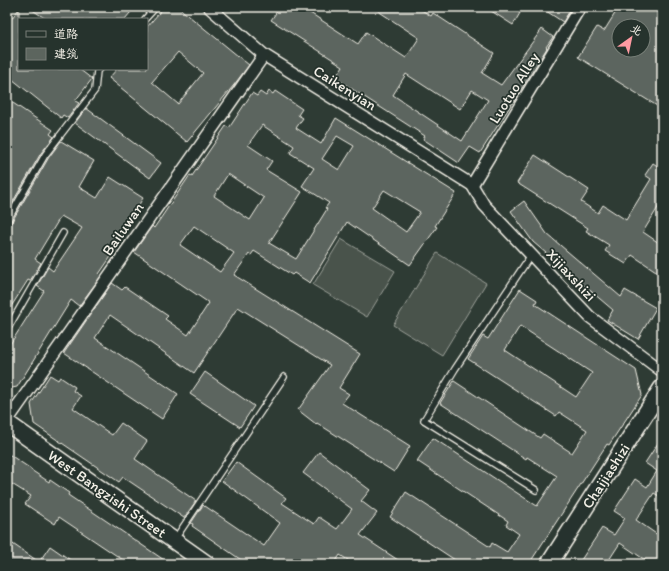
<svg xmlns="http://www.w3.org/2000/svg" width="669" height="571" viewBox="0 0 669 571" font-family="Itim,'LXGW WenKai TC',sans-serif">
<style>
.grass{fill:#48524c;stroke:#9ea29a}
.building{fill:#5c655e;stroke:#f4f1e8;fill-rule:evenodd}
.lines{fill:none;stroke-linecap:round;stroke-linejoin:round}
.lane-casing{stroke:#f4f1e8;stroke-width:8}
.street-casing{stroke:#f4f1e8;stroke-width:14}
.secondary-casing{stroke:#f4f1e8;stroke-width:19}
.lane{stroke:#26332d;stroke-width:5.5}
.street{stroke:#26332d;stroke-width:11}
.secondary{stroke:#26332d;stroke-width:16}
.labels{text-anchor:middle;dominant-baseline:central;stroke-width:3.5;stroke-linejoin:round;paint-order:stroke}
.street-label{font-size:15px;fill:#f4f1e8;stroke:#26332d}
</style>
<rect width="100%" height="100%" fill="#2e3b34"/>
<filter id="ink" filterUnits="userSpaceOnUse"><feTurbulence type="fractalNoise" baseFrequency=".025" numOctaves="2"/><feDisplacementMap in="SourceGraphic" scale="8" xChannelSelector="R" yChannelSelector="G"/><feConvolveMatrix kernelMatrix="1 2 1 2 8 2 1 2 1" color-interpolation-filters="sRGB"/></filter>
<g filter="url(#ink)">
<g class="grass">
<polygon points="341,239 395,271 367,317 313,285"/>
<polygon points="437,253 486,283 442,355 393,325"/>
</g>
<g class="building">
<polygon points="28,7 135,7 125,19 46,19"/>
<path d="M164,7h14l71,58 -15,20 -47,57 -78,-64 8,-9h30v-42zM178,52l25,21 -25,31 -26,-22z"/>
<path d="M280,7h21l57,37 8,-12 40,26 13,-20 -47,-31h45l14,9 2,-3 61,40 -12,20 19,12 41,-56 11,8 -7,10 1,1 -23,37 -44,68 -10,-6 -11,16 -36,-24 2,-3 -90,-58 8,-12 -72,-46zM406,74l54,35 12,-19 16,10 -26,41 -69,-46z"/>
<polygon points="485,7 511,7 520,13 513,25"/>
<polygon points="540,7 572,7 563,22"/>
<path d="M619,7h40l3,2v7l-5,9 5,3v81l-84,-52 19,-30 7,4zM619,26h24v24h-24z"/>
<polygon points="19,9 19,69 79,69 92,79 75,101 79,103 68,118 63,115 61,118 7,75 7,24"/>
<path d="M269,91l4,3 2,-3 27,18 -4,6 5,3 -7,10 25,16 15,-26 120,75 -21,33 2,1 -27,38 -63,-43 -37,61 -16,-10 -2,2 -38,-24 -3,4 -2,-1 -15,21 126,79 -21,34 10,6 -7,9 68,43 -16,26 -77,-49 -1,1 -18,-14 32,-45 -92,-58 -44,66 -84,-58 -15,23 83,56 -16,25 -98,-66 48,-70 10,7 3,-3 43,29 -3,3 23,16 21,-32 -75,-51 18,-26 2,2 36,-53 2,1 34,-50 3,2 23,-35 5,3 3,-4 6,4zM262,125l32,21 -4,7 24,15 -12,18 27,17 -4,5 2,1 -31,50 -27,-16 33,-51 -36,-22 6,-9 -24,-16zM337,136l17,10 -15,24 -17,-11zM228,174l36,24 -14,22 -36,-24zM384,190l36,22 -14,20 -34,-24zM194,226l40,27 -14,19 -40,-27z"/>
<polygon points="7,99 53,130 50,134 54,137 41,153 7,212"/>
<polygon points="86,108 161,163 150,178 75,123"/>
<polygon points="61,141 94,161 79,187 97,198 110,177 143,198 115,243 119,245 99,274 101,276 79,306 71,300 17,387 7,389 7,349 44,291 37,286 48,267 53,271 82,228 61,216 35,259 41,263 30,281 28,280 7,313 7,225 11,223 49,157"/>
<polygon points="535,155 589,190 581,202 598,213 603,205 626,220 651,179 645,175 653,163 659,167 662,162 662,201 643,232 662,245 662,275 632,255 626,264 605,251 609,245 586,231 588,228 517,183"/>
<polygon points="524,201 547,234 621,297 625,290 656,308 638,339 607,320 613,310 533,242 511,211"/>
<path d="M520,289l17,11 -2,4 101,66 6,25 -33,50 -2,-1 -78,120h-68l-71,-47 16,-25 84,55 2,-4 15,9 12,-18 -13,-9 2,-4 -91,-60 16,-23 104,68 20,-30 -30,-19 -1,2 -86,-56 14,-22 86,57 3,-4 29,19 15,-23 -28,-18 -3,4 -88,-57 15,-23 5,3zM520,326l72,47 -16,24 -71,-47z"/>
<polygon points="205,372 254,406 240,427 190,394"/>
<polygon points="50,375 58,380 60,377 75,387 73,391 81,396 73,408 112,435 121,423 147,441 135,459 196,501 184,518 123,477 119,482 34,424 31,404"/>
<polygon points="662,437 662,498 654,493 636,520 662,538 662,564 651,564 620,543 607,563 602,560 599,564 588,564 581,560 602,528 614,535 625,518 614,511 635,479 647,487 657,471 645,463"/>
<polygon points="319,452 370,490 361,501 377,513 360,535 404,564 354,564 340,555 334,564 247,564 192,526 193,524 191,523 203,505 205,507 205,506 264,546 280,523 222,481 236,462 286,498 282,503 314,524 319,517 337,529 352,509 303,473"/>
<polygon points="7,453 31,469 31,470 49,482 50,480 69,493 68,495 170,564 129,564 59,517 55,524 25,504 31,496 7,481"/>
<polygon points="7,540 39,562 50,546 76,564 7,564"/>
</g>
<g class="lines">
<defs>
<g id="lane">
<polyline points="145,19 156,7"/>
<polyline points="7,221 45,155 95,90 97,71 99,69"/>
<polyline points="531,255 455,369 424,420 536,490"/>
<polyline points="7,330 63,233"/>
<polyline points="175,539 284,377"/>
</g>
<g id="street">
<polyline points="209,7 264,55 472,185 484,205 590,317 662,371"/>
<polyline points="472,185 580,7"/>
<polyline points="7,421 264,55"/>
</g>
<g id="secondary">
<polyline points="7,423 207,564"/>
<polyline points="549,564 662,388"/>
</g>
</defs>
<use href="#lane" class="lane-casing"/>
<use href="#street" class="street-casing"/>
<use href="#secondary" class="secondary-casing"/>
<use href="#lane" class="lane"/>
<use href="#street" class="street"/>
<use href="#secondary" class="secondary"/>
</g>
</g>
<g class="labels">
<g class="street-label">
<text transform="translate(345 88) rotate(32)">Caikenyian</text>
<text transform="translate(514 88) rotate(-58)">Luotuo Alley</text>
<text transform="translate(123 229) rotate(-55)">Bailuwan</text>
<text transform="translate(571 275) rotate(47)">Xijiaxshizi</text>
<text transform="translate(606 476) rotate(-57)">Chaijiashizi</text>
<text transform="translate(107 494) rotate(35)">West Bangzishi Street</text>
</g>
</g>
<rect width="669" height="571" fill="none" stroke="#26332d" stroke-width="24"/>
<rect x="12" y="12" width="645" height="547" fill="none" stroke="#f4f1e8" stroke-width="1.5" filter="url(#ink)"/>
<rect x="18" y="18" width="130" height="52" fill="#26332d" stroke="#787f78"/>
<rect x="26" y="31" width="20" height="6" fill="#26332d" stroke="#787f78"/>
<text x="54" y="38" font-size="12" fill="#f4f1e8">道路</text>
<rect x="26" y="48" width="20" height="12" fill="#5c655e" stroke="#787f78"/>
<text x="54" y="58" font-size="12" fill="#f4f1e8">建筑</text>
<g transform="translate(631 38) rotate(33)"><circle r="19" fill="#26332d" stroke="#787f78"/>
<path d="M0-3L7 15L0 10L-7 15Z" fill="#ff9aa2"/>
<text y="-6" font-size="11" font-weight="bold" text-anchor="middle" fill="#f4f1e8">北</text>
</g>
</svg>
